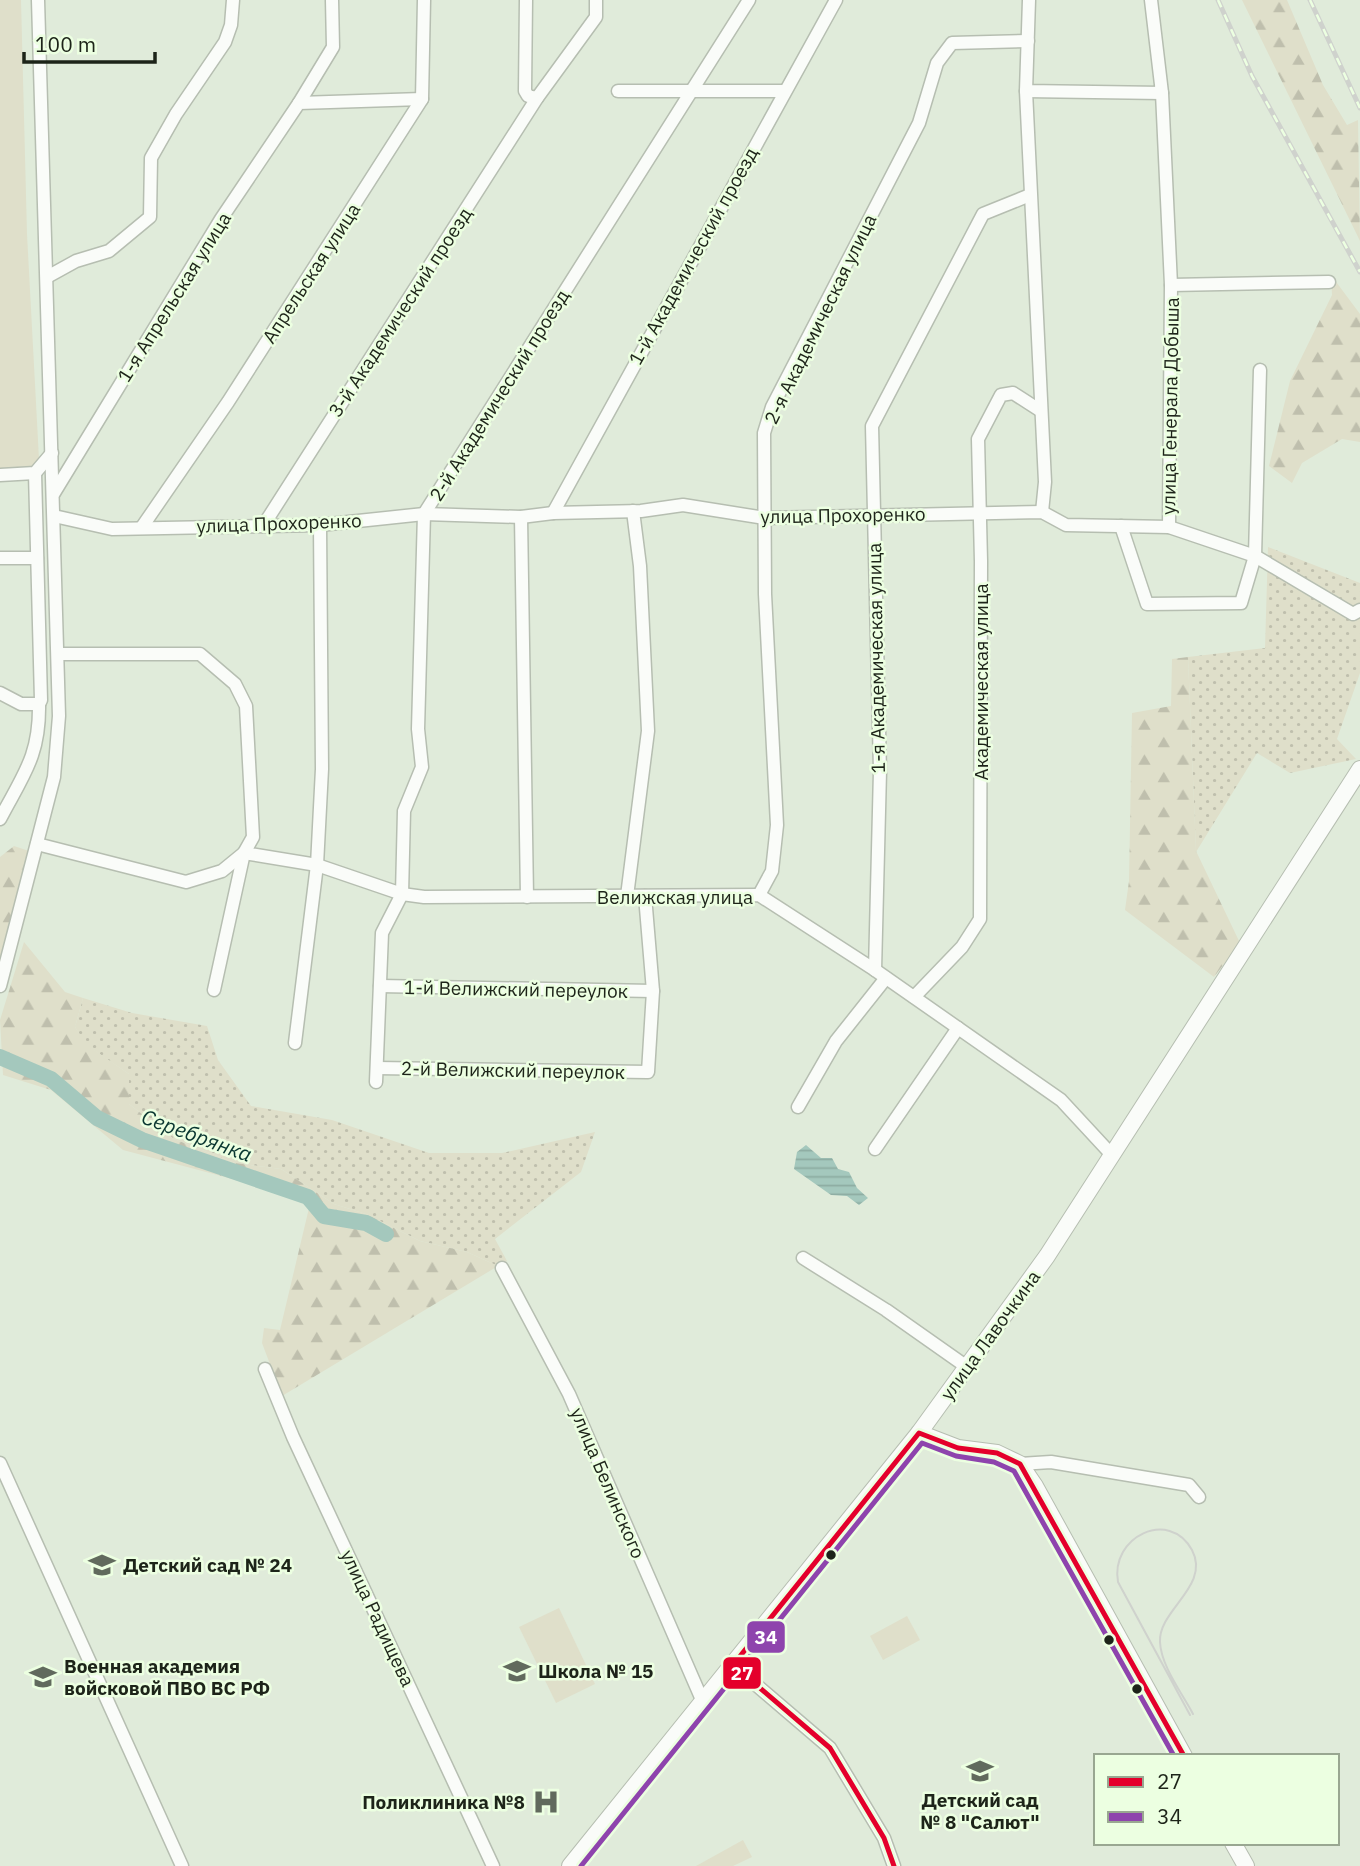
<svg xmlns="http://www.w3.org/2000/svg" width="1360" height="1866" viewBox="0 0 1360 1866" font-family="'IBM Plex Sans',sans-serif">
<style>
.grass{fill:url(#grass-dots)}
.forest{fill:url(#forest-firs)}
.green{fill:#dfdfca}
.water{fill:url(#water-rules)}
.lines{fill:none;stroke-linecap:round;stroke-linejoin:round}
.river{stroke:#a4c8bd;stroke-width:16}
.minor-casing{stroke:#b6beb1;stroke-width:15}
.major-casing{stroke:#b6beb1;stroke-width:18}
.minor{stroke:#fafcf9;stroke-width:12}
.major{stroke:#fafcf9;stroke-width:16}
.tram{stroke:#cfd2cd;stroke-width:2}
.rail-casing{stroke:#cfd2cd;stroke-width:5}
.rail{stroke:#ecffe1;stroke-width:2.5;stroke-dasharray:8;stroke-linecap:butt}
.bus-1-casing{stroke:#ecffe1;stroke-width:10}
.bus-2-casing{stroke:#ecffe1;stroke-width:10}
.bus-1{stroke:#e4002b;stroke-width:5}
.bus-2{stroke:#8e44ad;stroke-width:5}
.bus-dot{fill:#1d2419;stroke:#ecffe1;stroke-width:2.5}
.labels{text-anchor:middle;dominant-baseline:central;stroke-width:5;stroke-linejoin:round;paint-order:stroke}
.street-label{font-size:19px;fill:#1d2419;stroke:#ecffe1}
.poi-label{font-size:19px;font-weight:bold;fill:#1d2419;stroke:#ecffe1;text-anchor:start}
.water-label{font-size:21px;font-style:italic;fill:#093630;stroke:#ecffe1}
.line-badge{stroke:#ecffe1;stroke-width:2.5}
.badge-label{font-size:19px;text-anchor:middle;font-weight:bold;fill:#fff}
</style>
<defs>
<pattern id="grass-dots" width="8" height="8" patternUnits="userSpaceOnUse" patternTransform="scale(1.75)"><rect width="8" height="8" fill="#dfdfca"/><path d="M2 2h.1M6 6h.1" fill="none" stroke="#bfbfad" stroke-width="1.8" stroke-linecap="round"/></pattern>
<pattern id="forest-firs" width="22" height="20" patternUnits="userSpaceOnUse" patternTransform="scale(1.75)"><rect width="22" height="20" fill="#dfdfca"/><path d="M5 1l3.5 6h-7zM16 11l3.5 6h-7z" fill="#bfbfad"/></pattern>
<pattern id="water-rules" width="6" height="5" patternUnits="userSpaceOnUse" patternTransform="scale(1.75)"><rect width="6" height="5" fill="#a4c8bd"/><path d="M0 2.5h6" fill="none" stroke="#8daca2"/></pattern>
</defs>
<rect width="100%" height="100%" fill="#e0ebda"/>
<g class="grass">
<polygon points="1268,547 1360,583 1360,673 1337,739 1356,759 1290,773 1257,753 1196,852 1188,657 1265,648"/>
<polygon points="83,998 132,1013 207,1026 218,1060 251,1106 332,1120 429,1153 502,1153 595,1132 581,1172 495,1239 507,1261 498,1266 467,1252 420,1241 366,1214 334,1204 281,1169 235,1163 174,1139 129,1104 129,1074 86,1045 75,1027"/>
</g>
<g class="forest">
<polygon points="1242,0 1287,0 1323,85 1347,125 1358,120 1360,241"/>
<polygon points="1331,275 1360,314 1360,442 1342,439 1302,463 1292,483 1269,466 1290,381 1332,295"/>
<polygon points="1188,657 1196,851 1240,943 1214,977 1125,910 1129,881 1132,713 1171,706 1172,659"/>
<polygon points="14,846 29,851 0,963 0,857"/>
<polygon points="24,942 65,992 83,998 75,1027 87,1045 129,1074 129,1104 174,1139 235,1163 281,1169 334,1204 366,1214 420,1241 467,1252 498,1266 282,1396 262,1343 264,1328 280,1330 309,1208 293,1195 123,1150 51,1090 3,1075 0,1020"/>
</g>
<g class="green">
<polygon points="0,0 21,0 27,234 40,478 0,479"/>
<polygon points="559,1608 595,1684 556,1703 519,1627"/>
<polygon points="907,1616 920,1640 883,1660 870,1636"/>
<polygon points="743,1840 752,1857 733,1866 696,1866"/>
</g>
<polygon class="water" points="806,1145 821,1158 832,1158 838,1169 849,1172 857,1188 868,1198 859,1205 847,1196 831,1195 794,1169 797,1152"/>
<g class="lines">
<polyline class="river" points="0,1057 51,1079 97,1118 142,1140 308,1197 324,1216 366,1223 386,1234"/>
<defs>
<g id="minor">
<polyline points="526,0 525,91 528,96 537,98"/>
<polyline points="1029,0 1026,91 1162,93 1151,0"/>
<polyline points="618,91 784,91"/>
<polyline points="1026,91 1045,482 1042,512"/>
<polyline points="1162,93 1171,285 1169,527"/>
<polyline points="299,103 333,47 332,0"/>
<polyline points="47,277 76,261 109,251 150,217 151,158 176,114 225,42 231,25 233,0"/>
<polyline points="1171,285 1329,282"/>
<polyline points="0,475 35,473 52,453"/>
<polyline points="54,493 221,219 299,103 422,99"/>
<polyline points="553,513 836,0"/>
<polyline points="54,516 112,529 320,525 424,514 521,517 553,513 641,511 683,505 765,518 1042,512 1066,525 1169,527 1255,556 1353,614 1360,610"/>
<polyline points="521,517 527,897"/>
<polyline points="263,526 537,98 596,17 596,0"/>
<polyline points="1121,526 1147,604 1241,603 1255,556 1260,370"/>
<polyline points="142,527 228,402 422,99 424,0"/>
<polyline points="0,558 37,558"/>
<polyline points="59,654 200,654 235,684 246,706 253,837 244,853 214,990"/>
<polyline points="0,693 21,704 39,704 41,700 35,473"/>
<path d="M0,819c23,-44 40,-63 39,-115"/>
<polyline points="37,844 186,882 222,871 244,853 317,865 402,894 424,897 759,895 875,970 1061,1100 1111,1154"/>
<polyline points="759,895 772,871 777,825 765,594 764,433 772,407 919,123 937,63 952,43 1028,41"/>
<polyline points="627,896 648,731 640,566 633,511"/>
<polyline points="875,970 880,771 872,426 983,214 1030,195"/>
<polyline points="0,986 54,777 59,716 38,0"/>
<polyline points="380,986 653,991"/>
<polyline points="914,997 962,947 980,919 981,561 978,439 1001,395 1013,393 1041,411"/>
<polyline points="295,1043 317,865 322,769 320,525"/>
<polyline points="377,1068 648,1072 653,991 645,896"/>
<polyline points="376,1082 382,933 402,894 404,811 422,767 418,729 424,514 749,0"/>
<polyline points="798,1107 836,1041 886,978"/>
<polyline points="875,1149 958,1028"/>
<polyline points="803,1258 886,1310 967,1367"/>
<polyline points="502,1268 569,1394 703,1702"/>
<polyline points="265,1369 293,1437 493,1866"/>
<polyline points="0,1463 182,1866"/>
<polyline points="1020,1464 1051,1462 1189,1485 1199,1497"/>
<polyline points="733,1665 830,1748 884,1838 894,1866"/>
</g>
<g id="major">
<polyline points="919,1433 958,1448 997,1453 1020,1464 1035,1486 1184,1756"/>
<polyline points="1233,1843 1246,1866"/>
<polyline points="570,1866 919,1433 1047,1256 1360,769"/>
</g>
</defs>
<use href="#minor" class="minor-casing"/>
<use href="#major" class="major-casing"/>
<use href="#minor" class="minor"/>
<use href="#major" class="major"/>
<path class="tram" d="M1190,1715l-72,-133c-8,-45 51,-74 74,-32 19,36 -34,60 -32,92 1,24 22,51 33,72"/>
<defs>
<g id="rail">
<polyline points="1218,0 1252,76 1360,272"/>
<polyline points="1310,0 1360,108"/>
</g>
</defs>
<use href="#rail" class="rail-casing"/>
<use href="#rail" class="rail"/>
<defs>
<polyline id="bus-1" points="894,1866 884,1838 830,1748 733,1665 919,1433 958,1448 997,1453 1020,1464 1184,1756"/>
<polyline id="bus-2" points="581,1866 922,1443 956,1456 994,1462 1014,1471 1174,1756"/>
</defs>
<use href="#bus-1" class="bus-1-casing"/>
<use href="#bus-2" class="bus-2-casing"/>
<use href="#bus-1" class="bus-1"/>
<use href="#bus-2" class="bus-2"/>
</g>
<defs>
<symbol id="school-bare" viewBox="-9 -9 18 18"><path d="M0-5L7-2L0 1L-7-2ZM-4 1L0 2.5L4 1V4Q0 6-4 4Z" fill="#616a5d" stroke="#ecffe1" stroke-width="2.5" paint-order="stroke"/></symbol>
<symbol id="university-bare" viewBox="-9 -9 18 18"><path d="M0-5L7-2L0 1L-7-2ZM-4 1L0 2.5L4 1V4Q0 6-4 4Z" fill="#616a5d" stroke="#ecffe1" stroke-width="2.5" paint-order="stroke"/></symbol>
<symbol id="hospital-bare" viewBox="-9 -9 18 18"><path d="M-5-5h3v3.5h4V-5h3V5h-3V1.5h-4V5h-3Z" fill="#616a5d" stroke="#ecffe1" stroke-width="2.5" paint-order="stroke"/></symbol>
</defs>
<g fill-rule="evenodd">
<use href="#school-bare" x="83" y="1546" width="38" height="38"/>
<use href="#school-bare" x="498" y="1652" width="38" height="38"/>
<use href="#university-bare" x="24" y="1658" width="38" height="38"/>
<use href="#school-bare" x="961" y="1752" width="38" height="38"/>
<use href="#hospital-bare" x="527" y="1783" width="38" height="38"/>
</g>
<g class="bus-dot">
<circle cx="831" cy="1555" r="6"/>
<circle cx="1109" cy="1640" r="6"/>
<circle cx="1137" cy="1689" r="6"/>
</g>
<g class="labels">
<g class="street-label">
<text transform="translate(693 256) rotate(-61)">1-й Академический проезд</text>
<text transform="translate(311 273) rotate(-57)">Апрельская улица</text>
<text transform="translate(174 297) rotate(-58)">1-я Апрельская улица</text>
<text transform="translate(400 312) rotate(-57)">3-й Академический проезд</text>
<text transform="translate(820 319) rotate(-64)">2-я Академическая улица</text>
<text transform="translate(499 395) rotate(-58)">2-й Академический проезд</text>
<text transform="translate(1170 406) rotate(-89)">улица Генерала Добыша</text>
<text transform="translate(843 515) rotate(-1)">улица Прохоренко</text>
<text transform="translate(279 523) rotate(-2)">улица Прохоренко</text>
<text transform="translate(876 658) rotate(-91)">1-я Академическая улица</text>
<text transform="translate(981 682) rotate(-90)">Академическая улица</text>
<text x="675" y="897">Велижская улица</text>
<text transform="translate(516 989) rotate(1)">1-й Велижский переулок</text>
<text transform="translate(513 1070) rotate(1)">2-й Велижский переулок</text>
<text transform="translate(990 1335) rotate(-54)">улица Лавочкина</text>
<text transform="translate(608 1483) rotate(67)">улица Белинского</text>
<text transform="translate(378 1618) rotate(65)">улица Радищева</text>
</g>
<g class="poi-label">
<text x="123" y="1565">Детский сад № 24</text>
<text x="64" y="1666">Военная академия<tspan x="64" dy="22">войсковой ПВО ВС РФ</tspan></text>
<text x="538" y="1671">Школа № 15</text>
<text x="980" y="1800" text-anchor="middle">Детский сад<tspan x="980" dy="22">№ 8 "Салют"</tspan></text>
<text x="525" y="1802" text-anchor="end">Поликлиника №8</text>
</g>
<g class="water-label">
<text transform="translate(197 1135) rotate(20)">Серебрянка</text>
</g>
</g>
<g class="line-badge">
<rect x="746" y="1620" width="40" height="34" rx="7" fill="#8e44ad"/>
<rect x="722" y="1656" width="40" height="34" rx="7" fill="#e4002b"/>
</g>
<g class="badge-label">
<text x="766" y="1644">34</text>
<text x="742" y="1680">27</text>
</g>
<rect x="1094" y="1754" width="245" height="91" fill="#ecffe1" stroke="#99a791" stroke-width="2"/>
<rect x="1108" y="1777" width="35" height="10" fill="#e4002b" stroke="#99a791" stroke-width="2"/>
<text x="1157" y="1789" font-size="21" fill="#1d2419">27</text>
<rect x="1108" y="1812" width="35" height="10" fill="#8e44ad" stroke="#99a791" stroke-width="2"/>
<text x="1157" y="1824" font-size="21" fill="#1d2419">34</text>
<path d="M24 52v10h131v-10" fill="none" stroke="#1d2419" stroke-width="3.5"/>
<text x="35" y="52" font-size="21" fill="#1d2419" stroke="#ecffe1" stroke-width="5" paint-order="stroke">100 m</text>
</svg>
